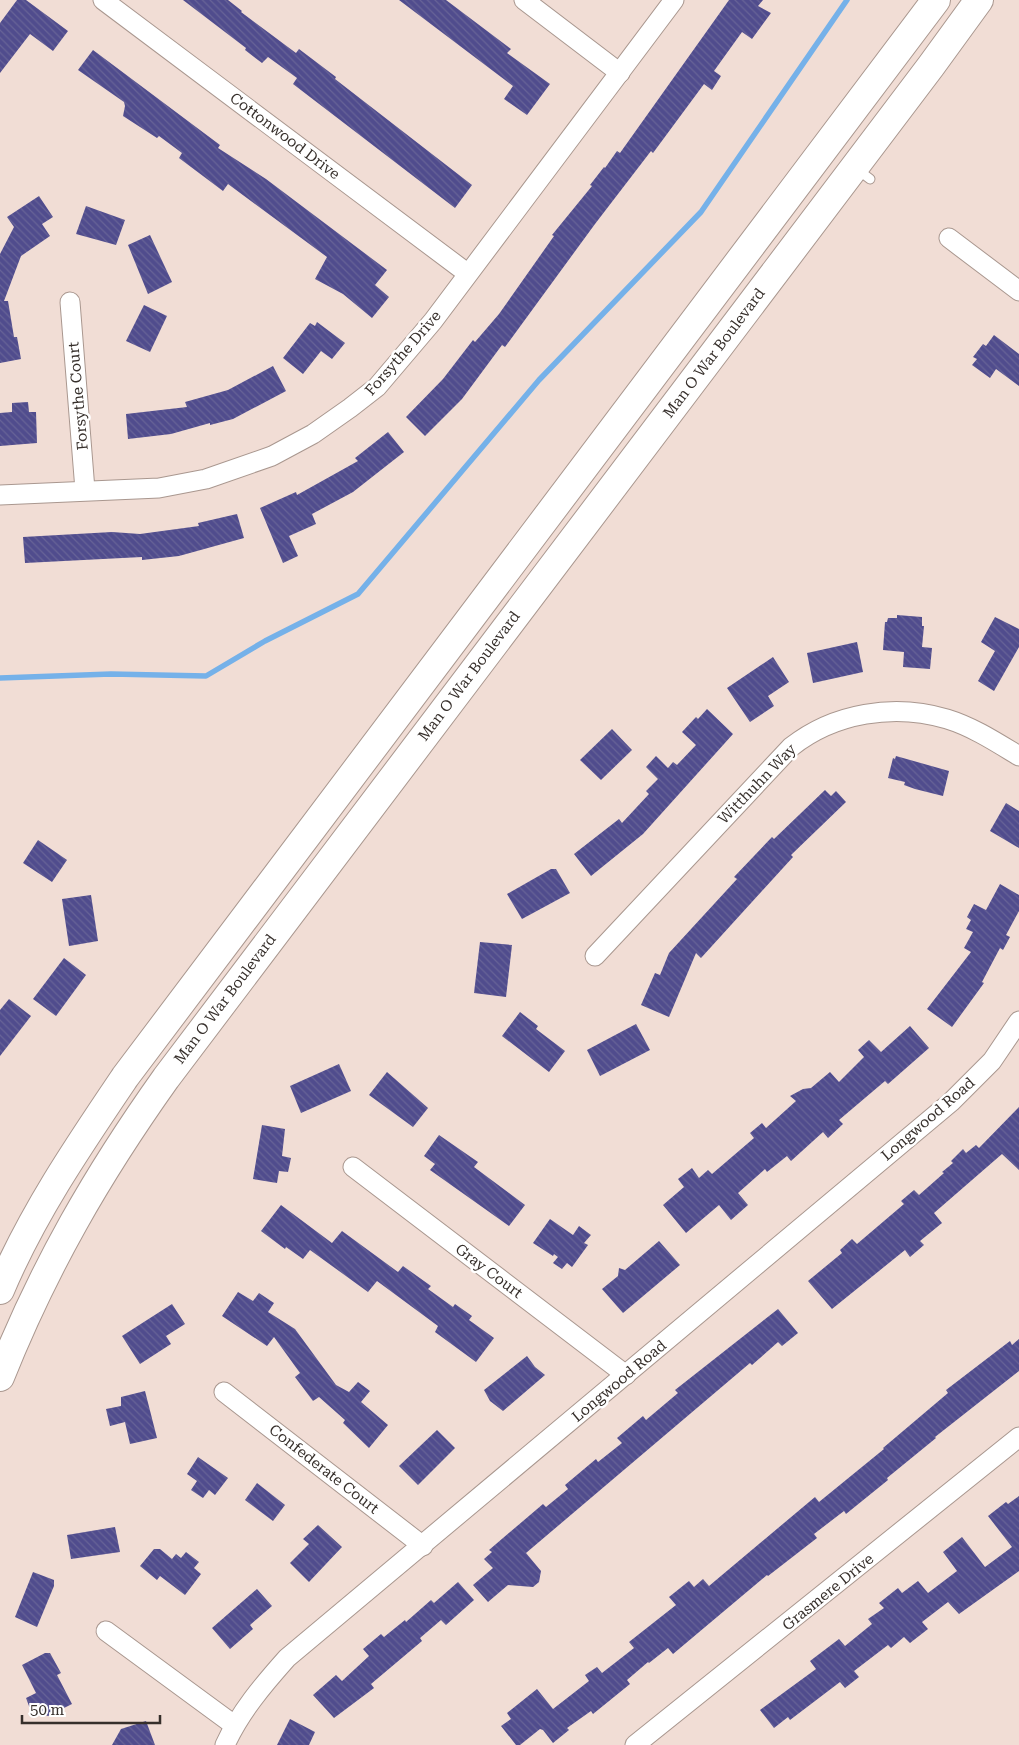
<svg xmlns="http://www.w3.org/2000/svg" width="1019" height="1745" viewBox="0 0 1019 1745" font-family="'Roboto Serif',serif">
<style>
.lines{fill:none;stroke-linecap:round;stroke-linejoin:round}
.stream{stroke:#75b1e9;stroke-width:5.5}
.building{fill:url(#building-back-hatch)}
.lane-casing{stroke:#a9978f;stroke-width:11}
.street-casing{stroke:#a9978f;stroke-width:21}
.primary-casing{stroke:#a9978f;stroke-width:30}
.lane{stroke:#fff;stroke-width:9}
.street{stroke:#fff;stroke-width:19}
.primary{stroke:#fff;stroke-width:28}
.labels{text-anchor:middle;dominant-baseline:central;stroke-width:5;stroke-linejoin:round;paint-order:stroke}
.street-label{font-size:15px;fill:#362f2b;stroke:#fff}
</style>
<defs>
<pattern id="building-back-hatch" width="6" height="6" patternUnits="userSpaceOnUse" patternTransform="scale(1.25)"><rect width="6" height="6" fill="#504c8d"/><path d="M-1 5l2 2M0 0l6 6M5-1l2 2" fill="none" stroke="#676397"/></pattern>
</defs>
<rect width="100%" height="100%" fill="#f1ddd5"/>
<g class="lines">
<polyline class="stream" points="0,678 111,674 206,676 265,641 358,594 539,380 701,212 847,0"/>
</g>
<g class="building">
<polygon points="17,0 26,0 68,31 53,51 30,34 0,73 0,23"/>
<polygon points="183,0 228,0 242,11 241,12 296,53 299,49 336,77 335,79 472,185 455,208 293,84 297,78 268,57 262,63 245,50 246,48"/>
<polygon points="399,0 446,0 511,49 507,53 550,84 527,115 504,99 513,86"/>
<polygon points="729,0 763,0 758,6 771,13 752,39 742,32 714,71 721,76 712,90 704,84 653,153 651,151 595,224 505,347 502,345 462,399 425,436 406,417 443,379 473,340 475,342 499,314 554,236 552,235 592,186 590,185 604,167 605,168 617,151 620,153"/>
<polygon points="93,50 220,145 218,148 266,179 387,270 375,285 389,297 372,318 343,294 315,279 327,257 228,184 223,191 179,158 182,153 159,136 157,138 123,116 125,106 124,102 78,70"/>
<polygon points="39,196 53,217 42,224 50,236 21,256 4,301 8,301 14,337 17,337 21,359 0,363 0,254 14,227 7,217"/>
<polygon points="86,206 125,220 116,245 76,234"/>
<polygon points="150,235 172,282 148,294 128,245"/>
<polygon points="144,305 167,316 150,352 126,341"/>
<polygon points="317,322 345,343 332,359 321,351 303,374 283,358 310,323 315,326"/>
<polygon points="994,335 1019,354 1019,386 996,369 990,378 972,365 977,359 973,357 983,344 986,346"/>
<polygon points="273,366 286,391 233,419 210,425 210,423 171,434 128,439 126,414 187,407 185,402 228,390"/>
<polygon points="28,402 29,412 36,412 37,443 0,446 0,413 12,412 12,403"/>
<polygon points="388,432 404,452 353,492 312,514 316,524 289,536 298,556 283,563 260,508 296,492 297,495 358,461 355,458"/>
<polygon points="237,514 244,538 179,556 142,560 142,557 25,563 23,537 112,532 140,534 199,526 198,523"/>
<polygon points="897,615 922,617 922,626 924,626 922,647 932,648 930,669 903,667 904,652 883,650 885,622 887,622 888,618 897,618"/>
<polygon points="995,617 1019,629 1019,647 994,691 978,681 995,651 981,642"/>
<polygon points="857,642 863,672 813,683 807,653"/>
<polygon points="773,657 789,682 768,696 774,706 750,722 727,688"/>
<polygon points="707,709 733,734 643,834 591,876 574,854 619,819 622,823 649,794 646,791 658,779 646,767 656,756 668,768 673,762 677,765 696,745 682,732 696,717 698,719"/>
<polygon points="612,729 632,750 601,780 580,760"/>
<polygon points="896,756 949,771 943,796 915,789 904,785 905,782 888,778 893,758 895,759"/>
<polygon points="825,790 831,796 836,791 846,802 791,855 793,857 701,958 696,953 669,1017 641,1005 655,973 660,975 669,953 737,879 734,877 772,837 774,839"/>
<polygon points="1006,803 1019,811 1019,848 990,831"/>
<polygon points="38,840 67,860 52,882 23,863"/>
<polygon points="551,869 556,869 570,893 522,919 507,894"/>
<polygon points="1000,884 1019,895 1019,911 1006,935 1010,937 1003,950 1000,948 982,982 984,983 952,1027 927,1009 971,952 964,948 973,932 966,929 971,920 967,917 974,904 986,910"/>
<polygon points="91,895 98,941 69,946 62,899"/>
<polygon points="480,942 512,945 506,997 474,993"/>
<polygon points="64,958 86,975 56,1016 33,999"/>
<polygon points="9,999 31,1016 0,1056 0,1010"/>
<polygon points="520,1012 538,1026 536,1029 565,1051 549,1072 502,1036"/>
<polygon points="636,1024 650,1050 600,1076 587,1050"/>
<polygon points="910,1026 929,1048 888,1084 885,1081 839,1120 843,1124 828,1138 823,1132 791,1161 787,1156 767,1172 765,1169 738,1193 748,1205 731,1220 719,1205 686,1233 663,1205 684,1187 678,1179 692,1168 699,1178 708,1170 712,1174 754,1138 750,1133 762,1123 766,1128 796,1101 790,1096 803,1089 811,1088 830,1072 839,1082 864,1057 858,1050 869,1040 881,1052"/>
<polygon points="339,1064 351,1091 301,1113 290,1086"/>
<polygon points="387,1072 428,1108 413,1127 369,1095"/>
<polygon points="1019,1107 1019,1170 1002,1154 934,1213 942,1223 920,1241 924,1245 910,1257 905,1250 832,1309 808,1281 842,1253 840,1250 852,1239 857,1244 904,1204 901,1201 914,1190 919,1195 944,1173 942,1172 953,1163 951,1161 963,1149 966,1153 976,1145 979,1148"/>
<polygon points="262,1125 285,1129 282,1156 291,1158 288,1172 279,1171 277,1183 253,1179"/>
<polygon points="439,1135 478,1162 474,1167 525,1205 509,1226 430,1170 435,1164 424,1156"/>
<polygon points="281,1205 332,1243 342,1231 398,1272 403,1266 431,1286 428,1289 453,1307 455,1304 472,1316 469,1320 494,1338 476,1362 435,1332 438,1326 377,1281 368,1292 310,1250 303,1259 286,1247 285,1249 261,1231"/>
<polygon points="550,1219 573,1235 579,1226 591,1235 584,1243 588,1245 572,1267 567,1263 562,1269 553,1263 558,1257 554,1254 553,1256 533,1243"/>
<polygon points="659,1241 680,1265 623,1313 602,1289 618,1276 619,1268 625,1270"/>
<polygon points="238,1292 253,1301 259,1293 274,1303 268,1312 295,1329 336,1385 349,1392 358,1382 370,1391 361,1402 388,1425 369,1448 343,1423 345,1420 319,1397 313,1401 295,1377 300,1373 274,1337 267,1346 222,1316"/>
<polygon points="172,1304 185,1324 166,1336 171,1344 140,1364 122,1336"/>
<polygon points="778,1309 798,1333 782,1346 778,1342 752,1365 750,1363 526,1553 541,1571 539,1582 533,1587 508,1585 488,1602 473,1585 493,1568 484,1559 492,1552 489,1550 543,1504 546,1507 568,1489 565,1485 596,1459 598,1462 622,1443 617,1438 643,1416 646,1420 678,1393 675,1390"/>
<polygon points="1019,1339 1019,1371 935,1437 936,1438 887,1478 888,1480 846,1514 844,1511 814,1534 817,1538 768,1576 767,1575 673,1654 668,1648 649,1663 648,1662 627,1680 630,1684 593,1714 591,1711 567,1728 569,1730 553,1743 543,1730 540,1729 520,1745 516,1745 501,1726 511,1719 507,1713 537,1689 553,1709 589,1681 585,1675 597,1667 602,1673 634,1648 629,1642 676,1605 669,1597 689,1581 694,1587 703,1579 709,1586 815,1497 819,1502 884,1449 883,1448 948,1393 946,1390 1010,1341 1012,1345"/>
<polygon points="527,1356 535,1367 545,1375 503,1411 490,1401 484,1390"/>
<polygon points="145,1391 157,1438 130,1444 125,1422 110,1426 106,1409 121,1406 121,1397"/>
<polygon points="437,1430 455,1448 418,1485 399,1466"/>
<polygon points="198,1457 228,1478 215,1495 209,1490 203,1498 191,1490 197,1481 187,1474"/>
<polygon points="257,1483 285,1505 273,1521 245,1500"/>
<polygon points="1019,1496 1019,1571 959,1614 948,1602 922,1622 928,1629 910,1643 904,1637 891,1648 888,1645 854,1671 859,1677 845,1688 840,1682 790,1720 788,1717 774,1728 760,1710 816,1669 810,1661 839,1639 845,1646 872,1624 868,1619 884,1608 879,1603 898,1588 902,1593 918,1581 928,1593 957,1571 943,1552 962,1537 985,1567 1012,1547 988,1516 1006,1502 1008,1504"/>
<polygon points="318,1525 342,1547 309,1582 290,1563 309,1544 303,1539"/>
<polygon points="115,1527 120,1552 71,1559 67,1535"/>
<polygon points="154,1549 160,1549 172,1559 176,1554 181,1558 186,1552 199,1562 194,1568 201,1574 185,1595 160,1576 157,1580 140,1566"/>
<polygon points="33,1572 54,1580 54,1586 37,1627 15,1617"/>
<polygon points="458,1582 474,1600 446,1625 441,1620 420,1638 422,1641 371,1684 374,1688 334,1718 313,1695 336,1675 342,1681 369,1656 363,1649 381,1634 384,1637 405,1620 406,1622 431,1600 434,1603"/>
<polygon points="257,1589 272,1606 250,1625 253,1629 230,1649 212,1628"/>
<polygon points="45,1653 50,1653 61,1673 57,1675 72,1704 48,1716 33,1711 29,1706 26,1698 36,1693 22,1665"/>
<polygon points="290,1719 315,1732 309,1745 277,1745"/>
<polygon points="146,1721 155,1745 112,1745 121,1729"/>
</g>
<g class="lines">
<defs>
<polyline id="lane" points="857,169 870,179"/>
<g id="street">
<polyline points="103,0 467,273"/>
<polyline points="524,0 620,73"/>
<polyline points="949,238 1019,291"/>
<polyline points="70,302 85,490"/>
<polyline points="0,495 159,488 206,479 272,456 313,434 350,408 377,387 433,321 674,0"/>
<path d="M595,956l196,-209c43,-34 103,-44 156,-28 26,8 49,23 72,37"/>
<polyline points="353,1167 626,1375"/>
<polyline points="224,1392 423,1546"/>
<polyline points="106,1631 234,1725"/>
<path d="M225,1745c15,-33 38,-60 62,-87l664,-556 41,-41 27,-40"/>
<polyline points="635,1745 1019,1437"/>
</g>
<g id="primary">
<path d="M0,1290c32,-76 79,-145 125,-213l811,-1077"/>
<path d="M0,1377c44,-110 97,-202 166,-299l765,-1012 48,-66"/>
</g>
</defs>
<use href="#lane" class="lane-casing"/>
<use href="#street" class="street-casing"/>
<use href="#primary" class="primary-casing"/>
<use href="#lane" class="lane"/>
<use href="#street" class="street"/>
<use href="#primary" class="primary"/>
</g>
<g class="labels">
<g class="street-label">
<text transform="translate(285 136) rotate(37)">Cottonwood Drive</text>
<text transform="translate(403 353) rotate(-49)">Forsythe Drive</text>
<text transform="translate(714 353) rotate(-53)">Man O War Boulevard</text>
<text transform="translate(78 396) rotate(-95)">Forsythe Court</text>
<text transform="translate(469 676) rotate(-53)">Man O War Boulevard</text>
<text transform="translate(757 784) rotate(-46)">Witthuhn Way</text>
<text transform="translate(225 999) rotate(-53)">Man O War Boulevard</text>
<text transform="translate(928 1119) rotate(-41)">Longwood Road</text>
<text transform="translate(489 1271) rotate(37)">Gray Court</text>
<text transform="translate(619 1381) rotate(-40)">Longwood Road</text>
<text transform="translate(324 1469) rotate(38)">Confederate Court</text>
<text transform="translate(828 1592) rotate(-39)">Grasmere Drive</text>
</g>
</g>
<path d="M22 1715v8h138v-8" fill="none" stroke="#362f2b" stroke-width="2.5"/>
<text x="30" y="1715" font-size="15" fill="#362f2b" stroke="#ffffff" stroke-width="4" paint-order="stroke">50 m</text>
</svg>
